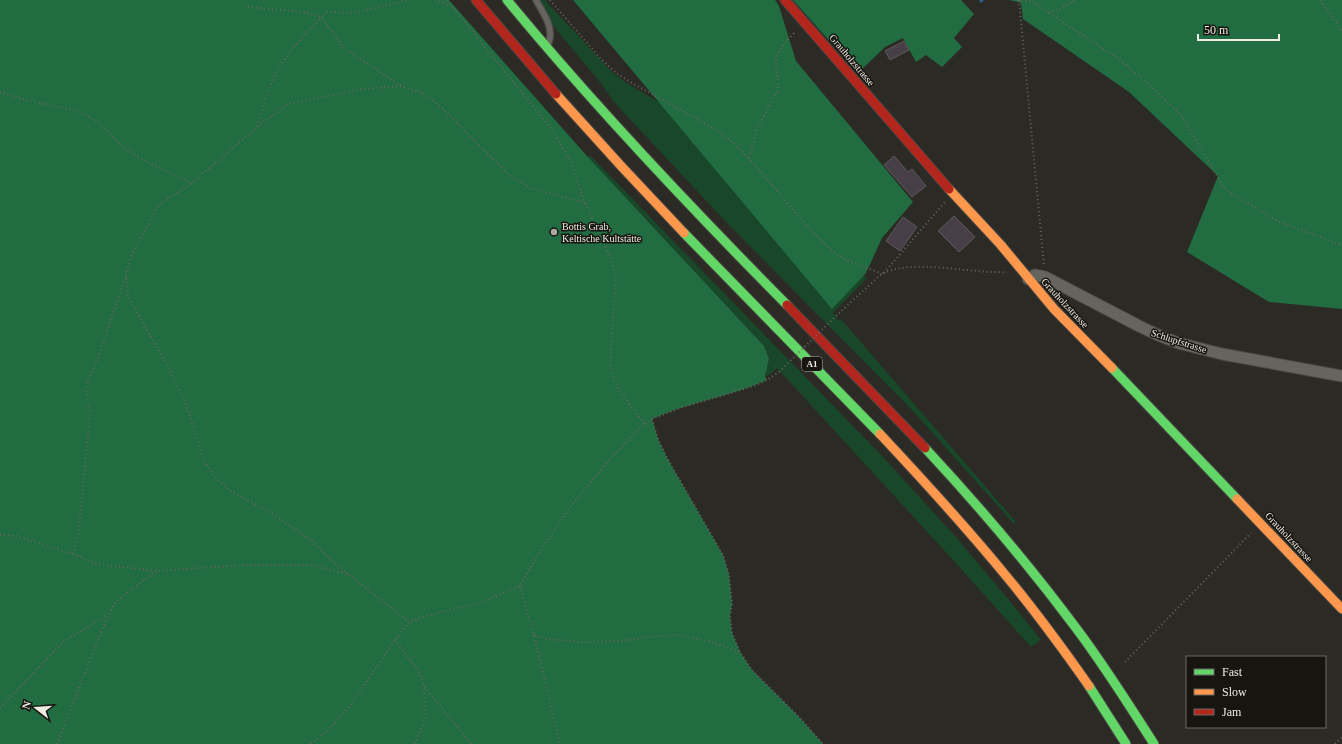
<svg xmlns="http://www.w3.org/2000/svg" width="1342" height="744" viewBox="0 0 1342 744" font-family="Georgia,serif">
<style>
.green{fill:#18472a}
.forest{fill:#216c40}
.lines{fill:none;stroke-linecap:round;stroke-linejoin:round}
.stream{stroke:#2d6197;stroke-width:3}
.building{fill:#473e48;stroke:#5c5a5a}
.lane-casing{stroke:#484741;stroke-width:8}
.street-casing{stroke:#484741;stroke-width:13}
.fast-casing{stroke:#484741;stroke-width:11}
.slow-casing{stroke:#484741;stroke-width:11}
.jam-casing{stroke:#484741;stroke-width:11}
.path{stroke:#676660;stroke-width:2;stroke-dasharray:1 3;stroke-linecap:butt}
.lane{stroke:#65645f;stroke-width:5.5}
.street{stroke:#65645f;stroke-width:11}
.fast{stroke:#63d668;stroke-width:9}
.slow{stroke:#ff974d;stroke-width:9}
.jam{stroke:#b3261e;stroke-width:9}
.path-bridge{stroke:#676660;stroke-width:2;stroke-dasharray:1 3;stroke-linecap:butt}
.poi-dot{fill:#aaa9a1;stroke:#16150f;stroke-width:1.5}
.labels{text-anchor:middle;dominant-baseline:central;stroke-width:3;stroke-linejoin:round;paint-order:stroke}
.shield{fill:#16150f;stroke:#adaca4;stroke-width:1}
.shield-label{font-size:9px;font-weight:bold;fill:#eeede4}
.street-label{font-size:10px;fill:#eeede4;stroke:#16150f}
.poi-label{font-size:10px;fill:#eeede4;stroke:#16150f;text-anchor:start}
</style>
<rect width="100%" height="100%" fill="#2c2a24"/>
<g class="green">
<polygon points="538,0 545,0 612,72 625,82 723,140 836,260 867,278 833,313 838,320 841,319 1016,522 1014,524 913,411 726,222 613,101 603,86 555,28"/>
<polygon points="587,156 591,156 885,459 955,536 1009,600 1041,640 1031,647 953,560 777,368 769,375 765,376 769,359 764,346"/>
</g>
<g class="forest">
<path d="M0,0h449l138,156 177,190 5,13 -4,17 2,4c-37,17 -78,22 -115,39l6,20 9,19 56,97 6,20 3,29 -2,12 2,17 8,19 12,18 48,48 23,26h-823z"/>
<polygon points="573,0 775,0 779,6 796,61 913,202 882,238 866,273 832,309"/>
<polygon points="793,0 961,0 974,14 954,38 962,47 942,67 926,55 916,62 903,38 885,47 858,73"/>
<polygon points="1009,0 1342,0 1342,309 1269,302 1187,252 1218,176 1129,92 1023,19 1021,3"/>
</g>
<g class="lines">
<polyline class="stream" points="981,1 982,0"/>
</g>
<g class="building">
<polygon points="904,41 909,50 890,60 885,51"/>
<polygon points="894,156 908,172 912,169 926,186 912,197 884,165"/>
<polygon points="954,216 975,237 959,252 938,231"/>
<polygon points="903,217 917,227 900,251 886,241"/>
</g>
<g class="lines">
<defs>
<path id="lane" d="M536,0c7,13 18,27 13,42"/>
<polyline id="street" points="1028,279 1035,275 1045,277 1139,326 1158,335 1178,343 1222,354 1342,376"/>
<g id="fast">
<path d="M507,0c88,107 183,207 280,305"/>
<polyline points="684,233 880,434"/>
<polyline points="1112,368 1237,499"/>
<path d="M925,448c53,57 104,117 151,180 28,37 53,77 78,116"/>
<polyline points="1089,686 1126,744"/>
</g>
<g id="slow">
<polyline points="556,94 622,167 684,233"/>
<polyline points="949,189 1000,244 1054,309 1112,368"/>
<path d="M880,434c44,47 87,94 127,143 29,35 56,72 82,109"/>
<polyline points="1237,499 1342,609"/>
</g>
<g id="jam">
<polyline points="476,0 556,94"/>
<polyline points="785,0 949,189"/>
<polyline points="787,305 925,448"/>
</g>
</defs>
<use href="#lane" class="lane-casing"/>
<use href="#street" class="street-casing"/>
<use href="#fast" class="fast-casing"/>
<use href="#slow" class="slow-casing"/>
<use href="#jam" class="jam-casing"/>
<g class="path">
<polyline points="435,0 450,6"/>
<polyline points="447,0 554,132 571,162 585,203 611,259 616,276 610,362 614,380 620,392 645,424"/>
<polyline points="550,0 600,58 616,73 632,83 708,125 729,139 749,158 804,223 830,249 846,260 883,274"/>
<path d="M1017,0c17,2 16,0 30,12l71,46 36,31 28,27 41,70 12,10 42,25 65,24"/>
<polyline points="1019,0 1044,266"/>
<polyline points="1320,0 1342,31"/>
<polyline points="248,7 303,12 321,17 345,49 401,86"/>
<polyline points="1048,12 1061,9 1075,0"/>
<polyline points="0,92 30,101 74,110 97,121 123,147 151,164 192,183"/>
<path d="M257,126c6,-18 11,-38 20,-55 12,-21 33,-42 50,-59l25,1 58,-13"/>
<path d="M749,158l9,-31 19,-35c3,-9 0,-16 -1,-25 -2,-15 11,-26 20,-36"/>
<polyline points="884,273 945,202"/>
<path d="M836,316c10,-9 20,-19 30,-28 5,-4 10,-10 16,-14 30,-16 90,0 125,-2"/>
<polyline points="652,419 658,439 667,458 723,555 729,575 732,604 730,616 732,633 740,652 752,670 800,718 823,744"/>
<polyline points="0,535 16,536 73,554 97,564 157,571 244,565 314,565 334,571 348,574 409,622"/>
<polyline points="73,554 79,530 90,414 86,391 88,381 99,355 126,276"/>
<polyline points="348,574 328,557 312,541 271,513 229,490 214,476 204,460 186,404 164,359 128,297 126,275 132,254 158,206 192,183 257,127 288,104 362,89 401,86 422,93 440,106 510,176 531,188 585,203"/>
<polyline points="520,586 534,635 560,744"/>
<polyline points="534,635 547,639 581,642 622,641 645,637 678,635 712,642 740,652"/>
<polyline points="395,640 419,671 424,686 471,744"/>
<polyline points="1125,662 1251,533"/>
<polyline points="0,708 63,642 107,615"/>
<polyline points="57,744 101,632 114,604 129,591 157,571"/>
<polyline points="311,744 331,727 350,706 395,640 409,622 426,616 479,603 520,586 544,545 571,506 606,464 636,432 652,419 680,408 754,386 767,380 779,372"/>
<polyline points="415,744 426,716 424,687"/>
<polyline points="1335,744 1342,737"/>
</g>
<use href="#lane" class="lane"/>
<use href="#street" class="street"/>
<use href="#fast" class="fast"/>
<use href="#slow" class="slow"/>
<use href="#jam" class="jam"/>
<polyline class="path-bridge" points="779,372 836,316"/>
</g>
<circle class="poi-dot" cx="554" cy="232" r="4"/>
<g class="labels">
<rect class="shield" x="802" y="357" width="20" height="14" rx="3"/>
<g class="shield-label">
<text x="812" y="364">A1</text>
</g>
<g class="street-label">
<text transform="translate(852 60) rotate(50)">Grauholzstrasse</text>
<text transform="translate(1065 303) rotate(47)">Grauholzstrasse</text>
<text transform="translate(1179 341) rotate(18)">Schlupfstrasse</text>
<text transform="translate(1289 537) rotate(47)">Grauholzstrasse</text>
</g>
<g class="poi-label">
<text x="562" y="226">Bottis Grab,<tspan x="562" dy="12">Keltische Kultstätte</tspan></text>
</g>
</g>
<rect x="1186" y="656" width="140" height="72" fill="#16150f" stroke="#6c6b64"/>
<rect x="1194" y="669" width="20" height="6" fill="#63d668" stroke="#6c6b64"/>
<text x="1222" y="676" font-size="12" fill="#eeede4">Fast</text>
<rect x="1194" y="689" width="20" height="6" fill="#ff974d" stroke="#6c6b64"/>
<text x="1222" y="696" font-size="12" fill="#eeede4">Slow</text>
<rect x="1194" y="709" width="20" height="6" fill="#b3261e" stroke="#6c6b64"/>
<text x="1222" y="716" font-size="12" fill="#eeede4">Jam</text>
<g transform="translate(36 708) rotate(287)" stroke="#16150f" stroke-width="3" paint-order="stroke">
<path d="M0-3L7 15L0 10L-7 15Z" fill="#eeede4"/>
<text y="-6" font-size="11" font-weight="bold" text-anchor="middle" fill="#eeede4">N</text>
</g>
<path d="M1198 34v6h81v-6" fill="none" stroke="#eeede4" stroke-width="2"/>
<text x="1204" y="34" font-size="12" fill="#eeede4" stroke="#16150f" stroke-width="3" paint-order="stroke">50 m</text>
</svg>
